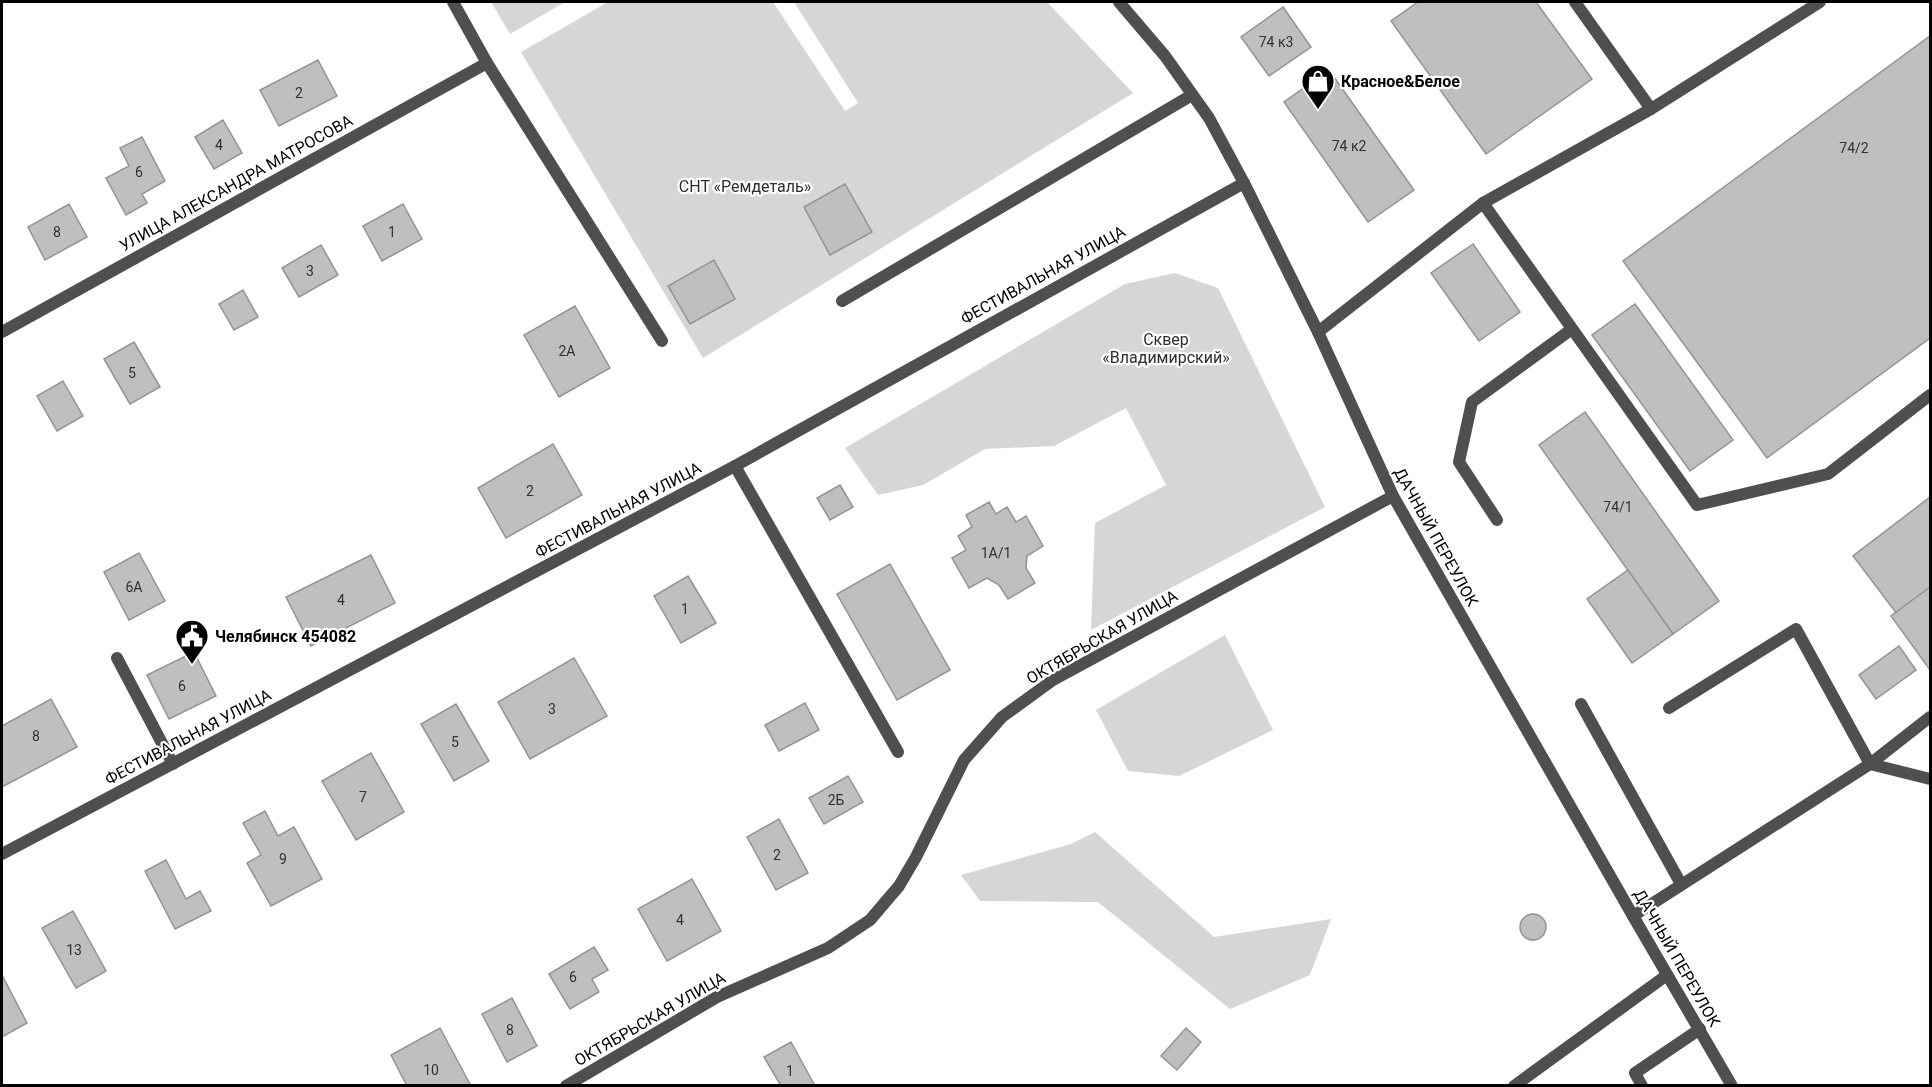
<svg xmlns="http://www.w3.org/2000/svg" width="1932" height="1087" viewBox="0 0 1932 1087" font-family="Roboto,sans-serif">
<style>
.green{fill:#d6d6d6}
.building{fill:#bfbfbf;stroke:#939393;stroke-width:1.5}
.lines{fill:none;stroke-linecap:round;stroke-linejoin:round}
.service{stroke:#4f4f4f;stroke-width:12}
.minor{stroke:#4f4f4f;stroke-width:12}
.labels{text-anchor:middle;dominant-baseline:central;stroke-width:4.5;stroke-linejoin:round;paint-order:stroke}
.number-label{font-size:14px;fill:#303030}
.poi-label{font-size:16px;font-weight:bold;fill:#000;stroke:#fff;text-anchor:start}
.street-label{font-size:16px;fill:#000;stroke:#fff}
.park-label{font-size:16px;fill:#2d2d2d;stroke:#fff}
</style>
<rect width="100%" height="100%" fill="#fff"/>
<g class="green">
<polygon points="491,2 565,2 510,34"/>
<polygon points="608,2 773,2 845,111 858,103 794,2 1047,2 1133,93 703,358 521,52"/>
<polygon points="1175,273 1218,288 1325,507 1091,630 1095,523 1166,485 1126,408 1054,446 985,449 923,485 878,495 845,448 1125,284"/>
<polygon points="1225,635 1273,730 1179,776 1128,771 1096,710"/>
<polygon points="1095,832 1214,937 1331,919 1310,975 1230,1009 1098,902 980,901 961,875 1071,844"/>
</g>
<g class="building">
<polygon points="1418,2 1536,2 1592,79 1486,154 1391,21"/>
<polygon points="1283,7 1311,47 1269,76 1241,37"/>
<polygon points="1930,36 1930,338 1767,458 1623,261"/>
<polygon points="318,60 337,96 279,126 260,90"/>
<polygon points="1329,70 1414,190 1368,222 1284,102"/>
<polygon points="223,120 242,153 214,169 195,137"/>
<polygon points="142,137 165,181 142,194 147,203 126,215 106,178 129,166 120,148"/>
<polygon points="845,184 872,232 830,255 804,207"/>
<polygon points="69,204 87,237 45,260 28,227"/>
<polygon points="403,204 422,239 382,261 363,226"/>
<polygon points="1473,244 1520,312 1479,341 1431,273"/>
<polygon points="321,245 338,275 299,297 282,268"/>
<polygon points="714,260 735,299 690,324 668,286"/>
<polygon points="243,290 258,317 234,330 219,304"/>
<polygon points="1635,304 1733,440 1690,471 1592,335"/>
<polygon points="575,306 610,368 559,397 524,335"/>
<polygon points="134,342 160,387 130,404 104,359"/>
<polygon points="63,381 83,416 57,431 37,396"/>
<polygon points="1585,412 1719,601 1673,634 1539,445"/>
<polygon points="553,444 582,495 506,538 478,488"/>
<polygon points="840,485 853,507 830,520 817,498"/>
<polygon points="1930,497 1930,589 1897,614 1853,556"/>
<polygon points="989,502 996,514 1007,507 1016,522 1026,516 1043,546 1027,556 1026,568 1035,583 1008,599 999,585 987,578 969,588 952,558 966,550 958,536 972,527 966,515"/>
<polygon points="139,553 165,601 129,620 104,572"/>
<polygon points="371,555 395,603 311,646 286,597"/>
<polygon points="890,564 950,670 897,700 837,594"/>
<polygon points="1628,570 1673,634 1632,663 1587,599"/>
<polygon points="688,576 716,623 681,643 654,596"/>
<polygon points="1930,587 1930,670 1891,616"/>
<polygon points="1899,646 1916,670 1876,699 1859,675"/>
<polygon points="194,652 216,696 169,719 147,675"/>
<polygon points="574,658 607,716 530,759 498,702"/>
<polygon points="51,699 77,747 2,787 2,726"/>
<polygon points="805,703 819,730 779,751 765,725"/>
<polygon points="456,704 489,761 454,781 421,724"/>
<polygon points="371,753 404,812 356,840 322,781"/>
<polygon points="848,776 863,802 824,824 809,798"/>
<polygon points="265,811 278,836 294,827 322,879 271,906 247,863 261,855 243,823"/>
<polygon points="779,819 808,873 776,890 747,837"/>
<polygon points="166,860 186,899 200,891 211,911 175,929 145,871"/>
<polygon points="692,879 721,931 667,961 638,909"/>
<polygon points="73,911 106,971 76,988 42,928"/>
<circle cx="1533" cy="927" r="13"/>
<polygon points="594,947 608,970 592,979 599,992 570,1009 549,974"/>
<polygon points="2,975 27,1023 2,1037"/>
<polygon points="512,998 537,1046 507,1062 482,1014"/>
<polygon points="440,1028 471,1086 407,1086 391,1055"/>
<polygon points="1186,1028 1201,1042 1177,1070 1161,1056"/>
<polygon points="791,1042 815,1086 781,1086 764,1057"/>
</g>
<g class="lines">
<g class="service">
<polyline points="1575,2 1651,109"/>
<polyline points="1483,203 1697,505 1828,474 1930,395"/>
<polyline points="842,301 1192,95"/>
<polyline points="1318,332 1483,203 1651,109 1820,2"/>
<polyline points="735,466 898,752"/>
<polyline points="1497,520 1459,462 1472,402 1572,329"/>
<polyline points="117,658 173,764"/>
<polyline points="1581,704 1681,884"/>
<polyline points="1870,764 1930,717"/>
<polyline points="1870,764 1930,779"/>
<polyline points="1633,916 1870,764 1796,629 1669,708"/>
<polyline points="1642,1086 1635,1073 1700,1029"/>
</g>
<g class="minor">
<polyline points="453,2 487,63 662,341"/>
<polyline points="1119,2 1165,56 1209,118 1244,183 1318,332 1393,496 1633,916 1732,1086"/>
<polyline points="2,332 487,63"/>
<polyline points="2,854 735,466 1244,183"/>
<polyline points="566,1086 717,997 828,948 870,920 899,886 916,857 964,760 1002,717 1053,680 1393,496"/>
<polyline points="1514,1086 1667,975"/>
</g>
</g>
<defs>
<symbol id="shop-pin" viewBox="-11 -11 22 30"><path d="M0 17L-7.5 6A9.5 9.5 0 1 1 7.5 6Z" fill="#000" stroke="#fff"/><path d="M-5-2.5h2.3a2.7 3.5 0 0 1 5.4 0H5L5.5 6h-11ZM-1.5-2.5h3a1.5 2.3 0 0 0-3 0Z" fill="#fff"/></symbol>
<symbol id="civic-pin" viewBox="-11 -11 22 30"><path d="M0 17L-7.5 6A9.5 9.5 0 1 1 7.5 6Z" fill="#000" stroke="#fff"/><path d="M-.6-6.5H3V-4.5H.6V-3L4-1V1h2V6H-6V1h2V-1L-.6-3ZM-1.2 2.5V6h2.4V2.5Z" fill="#fff"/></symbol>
</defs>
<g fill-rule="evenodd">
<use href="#shop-pin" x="1299" y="62" width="38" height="52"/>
<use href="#civic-pin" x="173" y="617" width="38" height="52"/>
</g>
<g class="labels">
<g class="number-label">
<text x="1276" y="42">74 к3</text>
<text x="299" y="93">2</text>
<text x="219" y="145">4</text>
<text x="1349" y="146">74 к2</text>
<text x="1854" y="148">74/2</text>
<text x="139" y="172">6</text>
<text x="57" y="232">8</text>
<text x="392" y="232">1</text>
<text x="310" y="271">3</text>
<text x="567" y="351">2А</text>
<text x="132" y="373">5</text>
<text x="530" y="491">2</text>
<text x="1618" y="507">74/1</text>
<text x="996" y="553">1А/1</text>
<text x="134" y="587">6А</text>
<text x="341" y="600">4</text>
<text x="685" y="609">1</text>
<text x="182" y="686">6</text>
<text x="552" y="709">3</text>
<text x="36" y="736">8</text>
<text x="455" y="742">5</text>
<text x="363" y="797">7</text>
<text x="836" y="800">2Б</text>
<text x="777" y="855">2</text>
<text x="283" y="859">9</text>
<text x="680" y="920">4</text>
<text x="74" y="950">13</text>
<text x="573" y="977">6</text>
<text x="510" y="1030">8</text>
<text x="431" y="1070">10</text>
<text x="790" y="1071">1</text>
</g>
<g class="poi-label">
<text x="1341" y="81">Красное&amp;Белое</text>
<text x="215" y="636">Челябинск 454082</text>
</g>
<g class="street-label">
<text transform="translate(236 183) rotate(-29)">УЛИЦА АЛЕКСАНДРА МАТРОСОВА</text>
<text transform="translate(1043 275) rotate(-29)">ФЕСТИВАЛЬНАЯ УЛИЦА</text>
<text transform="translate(618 510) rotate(-28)">ФЕСТИВАЛЬНАЯ УЛИЦА</text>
<text transform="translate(1436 537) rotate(61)">ДАЧНЫЙ ПЕРЕУЛОК</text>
<text transform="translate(1102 637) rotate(-30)">ОКТЯБРЬСКАЯ УЛИЦА</text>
<text transform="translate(188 737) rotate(-28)">ФЕСТИВАЛЬНАЯ УЛИЦА</text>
<text transform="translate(1677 958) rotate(60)">ДАЧНЫЙ ПЕРЕУЛОК</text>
<text transform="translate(650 1019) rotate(-30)">ОКТЯБРЬСКАЯ УЛИЦА</text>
</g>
<g class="park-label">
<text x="745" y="186">СНТ «Ремдеталь»</text>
<text x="1166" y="339">Сквер<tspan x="1166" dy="18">«Владимирский»</tspan></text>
</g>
</g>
<rect width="1932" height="1087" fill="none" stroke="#000000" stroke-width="6"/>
</svg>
